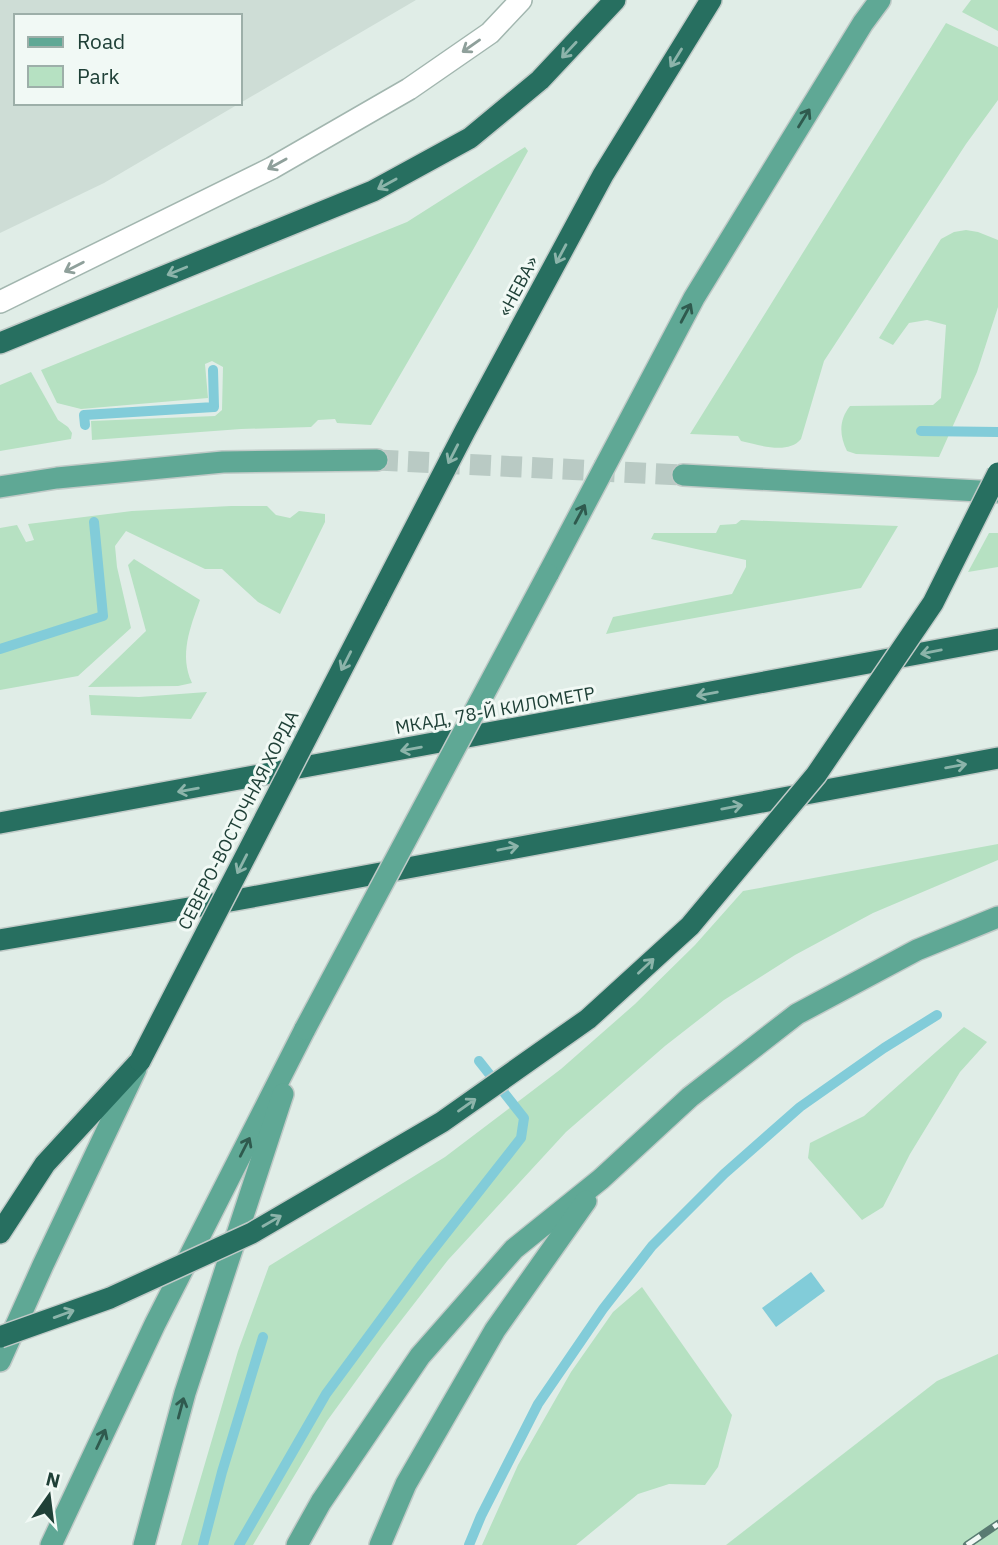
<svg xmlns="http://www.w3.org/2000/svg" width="998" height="1545" viewBox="0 0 998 1545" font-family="'IBM Plex Sans',sans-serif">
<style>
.built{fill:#ceddd6;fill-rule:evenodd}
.green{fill:#b6e1c2}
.water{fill:#82ccd9}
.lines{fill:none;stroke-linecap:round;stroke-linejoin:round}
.stream{stroke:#82ccd9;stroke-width:10}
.major-tunnel{stroke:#b9cac4;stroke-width:21;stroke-dasharray:21 10;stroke-linecap:butt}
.minor-casing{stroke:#a2b6af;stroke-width:24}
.major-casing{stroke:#c0cac7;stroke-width:24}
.highway-casing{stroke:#c0cac7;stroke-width:24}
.minor{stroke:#fff;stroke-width:21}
.major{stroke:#5fa895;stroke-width:21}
.highway{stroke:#276f60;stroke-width:21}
.rail-casing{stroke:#597b72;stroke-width:8}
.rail{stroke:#f1f9f5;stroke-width:5;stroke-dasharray:16;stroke-linecap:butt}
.major-bridge-casing{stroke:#c0cac7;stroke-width:24;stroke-linecap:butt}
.highway-bridge-casing{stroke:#c0cac7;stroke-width:24;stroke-linecap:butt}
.major-bridge{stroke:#5fa895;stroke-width:21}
.highway-bridge{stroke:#276f60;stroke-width:21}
.oneway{stroke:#8fa09b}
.oneway2{stroke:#8cb4aa}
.oneway3{stroke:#2f5a4e}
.labels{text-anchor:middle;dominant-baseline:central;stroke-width:6;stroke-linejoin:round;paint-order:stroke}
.street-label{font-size:18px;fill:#1f4037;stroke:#f1f9f5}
</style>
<rect width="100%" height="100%" fill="#e0ede7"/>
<path class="built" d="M0,0h416l-312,183 -104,50zM16,16h224v87h-224z"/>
<g class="green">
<polygon points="971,0 998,0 998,31 962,12"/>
<path d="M946,23l52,24v53l-32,44 -142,217 -23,78c-13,16 -42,6 -60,2l-3,-5 -48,-2z"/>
<polygon points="525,147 528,151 474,248 371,425 337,423 335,419 318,420 311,427 241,429 92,440 91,421 215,416 222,410 223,367 212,361 205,364 208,398 81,409 57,403 41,370 407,222"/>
<path d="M966,230l12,2 20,8v67l-21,65 -38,85 -83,-3 -9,-3c-8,-16 -8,-31 3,-45l83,-1 8,-7 5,-73 -19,-5 -18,3 -16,22 -14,-7 62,-99 13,-7z"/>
<polygon points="31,372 58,420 68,427 72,433 71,439 0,451 0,385"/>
<polygon points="231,506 267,506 276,515 290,518 299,511 325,514 325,522 280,614 258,602 222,569 205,569 126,531 115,546 117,567 131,628 78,676 0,690 0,528 17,525 26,542 34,540 28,524 132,511"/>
<polygon points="741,520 898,526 861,588 606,634 613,617 732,594 746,567 746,560 651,539 654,533 716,533 720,525 736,524"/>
<polygon points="989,533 998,533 998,567 968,572"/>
<path d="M134,559l66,41c-10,28 -21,55 -8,83l-14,3 -90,1 58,-56 -18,-66z"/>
<polygon points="207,692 191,719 91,715 89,695 139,697"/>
<polygon points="998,844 998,860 873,913 795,955 724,1000 665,1046 566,1132 448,1260 382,1345 327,1421 253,1545 181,1545 238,1351 269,1266 445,1157 561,1069 635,1004 695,945 743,891"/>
<polygon points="964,1027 987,1042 960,1072 910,1154 883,1207 862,1220 808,1158 810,1143 864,1116"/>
<polygon points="642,1287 732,1415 718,1467 705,1485 669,1484 638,1494 576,1545 482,1545 518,1465 571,1372 613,1312"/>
<polygon points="998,1354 998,1545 726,1545 937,1381"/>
</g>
<polygon class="water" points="811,1272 825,1291 776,1327 762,1308"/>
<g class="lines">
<g class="stream">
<polyline points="85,425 84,415 214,407 213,370"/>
<polyline points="921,431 998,432"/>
<polyline points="0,649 103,616 94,522"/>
<polyline points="203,1545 222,1472 263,1337"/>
<polyline points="239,1545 326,1394 422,1264 521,1138 524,1118 479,1061"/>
<polyline points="469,1545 481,1516 538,1404 603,1309 652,1246 724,1174 800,1107 884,1048 937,1015"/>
</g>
<polyline class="major-tunnel" points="377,460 683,475"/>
<defs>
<polyline id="minor" points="0,302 272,168 409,89 490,33 521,0"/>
<g id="major">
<polyline points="683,475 998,492"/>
<polyline points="0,487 57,478 223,462 377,460"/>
<polyline points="548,574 694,298 863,23 880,0"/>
<polyline points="0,1361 43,1265 136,1069"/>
<polyline points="51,1545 155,1324 305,1029"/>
<polyline points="144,1545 185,1393 283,1094"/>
<polyline points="297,1545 321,1502 420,1356 514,1249 601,1179 690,1097 797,1014 917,950 998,917"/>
<polyline points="380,1545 406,1484 495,1330 586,1201"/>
</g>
<g id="highway">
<polyline points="0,343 373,191 470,138 540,80 615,0"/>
<polyline points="377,601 465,431 603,175 711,0"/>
<polyline points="0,823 998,639"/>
<polyline points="0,940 236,900 998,758"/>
<polyline points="0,1233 45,1164 140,1061"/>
</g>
</defs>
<use href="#minor" class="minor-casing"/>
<use href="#major" class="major-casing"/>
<use href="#highway" class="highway-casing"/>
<use href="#minor" class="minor"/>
<use href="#major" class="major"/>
<use href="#highway" class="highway"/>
<defs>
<polyline id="rail" points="967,1545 998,1524"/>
</defs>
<use href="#rail" class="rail-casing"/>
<use href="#rail" class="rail"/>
<defs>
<polyline id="major-bridge" points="305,1029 548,574"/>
<g id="highway-bridge">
<polyline points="140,1061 377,601"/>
<polyline points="0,1337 110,1298 252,1233 442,1122 588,1019 690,926 816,775 933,603 998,473"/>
</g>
</defs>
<use href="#major-bridge" class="major-bridge-casing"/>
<use href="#highway-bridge" class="highway-bridge-casing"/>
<use href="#major-bridge" class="major-bridge"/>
<use href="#highway-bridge" class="highway-bridge"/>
</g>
<defs><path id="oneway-shaft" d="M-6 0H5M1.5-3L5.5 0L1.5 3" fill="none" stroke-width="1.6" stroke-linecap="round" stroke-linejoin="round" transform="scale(1.75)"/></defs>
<g class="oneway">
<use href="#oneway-shaft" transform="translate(471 46) rotate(145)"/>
<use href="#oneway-shaft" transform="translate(277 164) rotate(151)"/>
<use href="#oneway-shaft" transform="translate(74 267) rotate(153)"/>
</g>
<g class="oneway2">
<use href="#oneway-shaft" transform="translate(569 50) rotate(133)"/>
<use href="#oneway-shaft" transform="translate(676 58) rotate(122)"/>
<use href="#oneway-shaft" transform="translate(387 184) rotate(151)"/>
<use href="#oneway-shaft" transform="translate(561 254) rotate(118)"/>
<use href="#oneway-shaft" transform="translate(177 271) rotate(158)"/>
<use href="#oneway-shaft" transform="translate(453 454) rotate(117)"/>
<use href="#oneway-shaft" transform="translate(931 652) rotate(169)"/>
<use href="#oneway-shaft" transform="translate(346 661) rotate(117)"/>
<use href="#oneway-shaft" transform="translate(707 694) rotate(170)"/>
<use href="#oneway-shaft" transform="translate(411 749) rotate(170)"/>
<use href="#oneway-shaft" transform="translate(956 766) rotate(-10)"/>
<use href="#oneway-shaft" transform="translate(188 790) rotate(170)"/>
<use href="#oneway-shaft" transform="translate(732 807) rotate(-11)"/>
<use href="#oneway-shaft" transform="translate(508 848) rotate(-11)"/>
<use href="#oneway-shaft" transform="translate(242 864) rotate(117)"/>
<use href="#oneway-shaft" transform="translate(646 966) rotate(-43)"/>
<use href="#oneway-shaft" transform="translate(467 1105) rotate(-35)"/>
<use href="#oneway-shaft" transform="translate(272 1221) rotate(-30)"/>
<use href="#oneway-shaft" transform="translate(64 1314) rotate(-20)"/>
</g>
<g class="oneway3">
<use href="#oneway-shaft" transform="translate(804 118) rotate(-58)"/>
<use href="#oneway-shaft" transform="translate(686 313) rotate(-62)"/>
<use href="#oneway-shaft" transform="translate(580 514) rotate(-62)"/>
<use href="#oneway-shaft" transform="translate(245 1147) rotate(-63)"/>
<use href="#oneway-shaft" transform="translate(181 1408) rotate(-75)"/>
<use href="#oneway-shaft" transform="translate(101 1439) rotate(-65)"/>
</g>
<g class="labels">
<g class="street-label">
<text transform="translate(518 286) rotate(-62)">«НЕВА»</text>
<text transform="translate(495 710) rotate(-10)">МКАД, 78-Й КИЛОМЕТР</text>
<text transform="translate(238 820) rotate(-63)">СЕВЕРО-ВОСТОЧНАЯ ХОРДА</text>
</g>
</g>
<rect x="14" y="14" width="228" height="91" fill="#f1f9f5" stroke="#9dafa9" stroke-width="2"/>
<rect x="28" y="37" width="35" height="10" fill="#5fa895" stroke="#9dafa9" stroke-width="2"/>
<text x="77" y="49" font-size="21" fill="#1f4037">Road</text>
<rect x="28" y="66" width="35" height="21" fill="#b6e1c2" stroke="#9dafa9" stroke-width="2"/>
<text x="77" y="84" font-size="21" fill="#1f4037">Park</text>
<g transform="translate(49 1496) rotate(14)" stroke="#f1f9f5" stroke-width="5" paint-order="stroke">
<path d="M0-5L12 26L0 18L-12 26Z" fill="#1f4037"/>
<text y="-10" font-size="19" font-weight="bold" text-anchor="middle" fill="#1f4037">N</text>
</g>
</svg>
